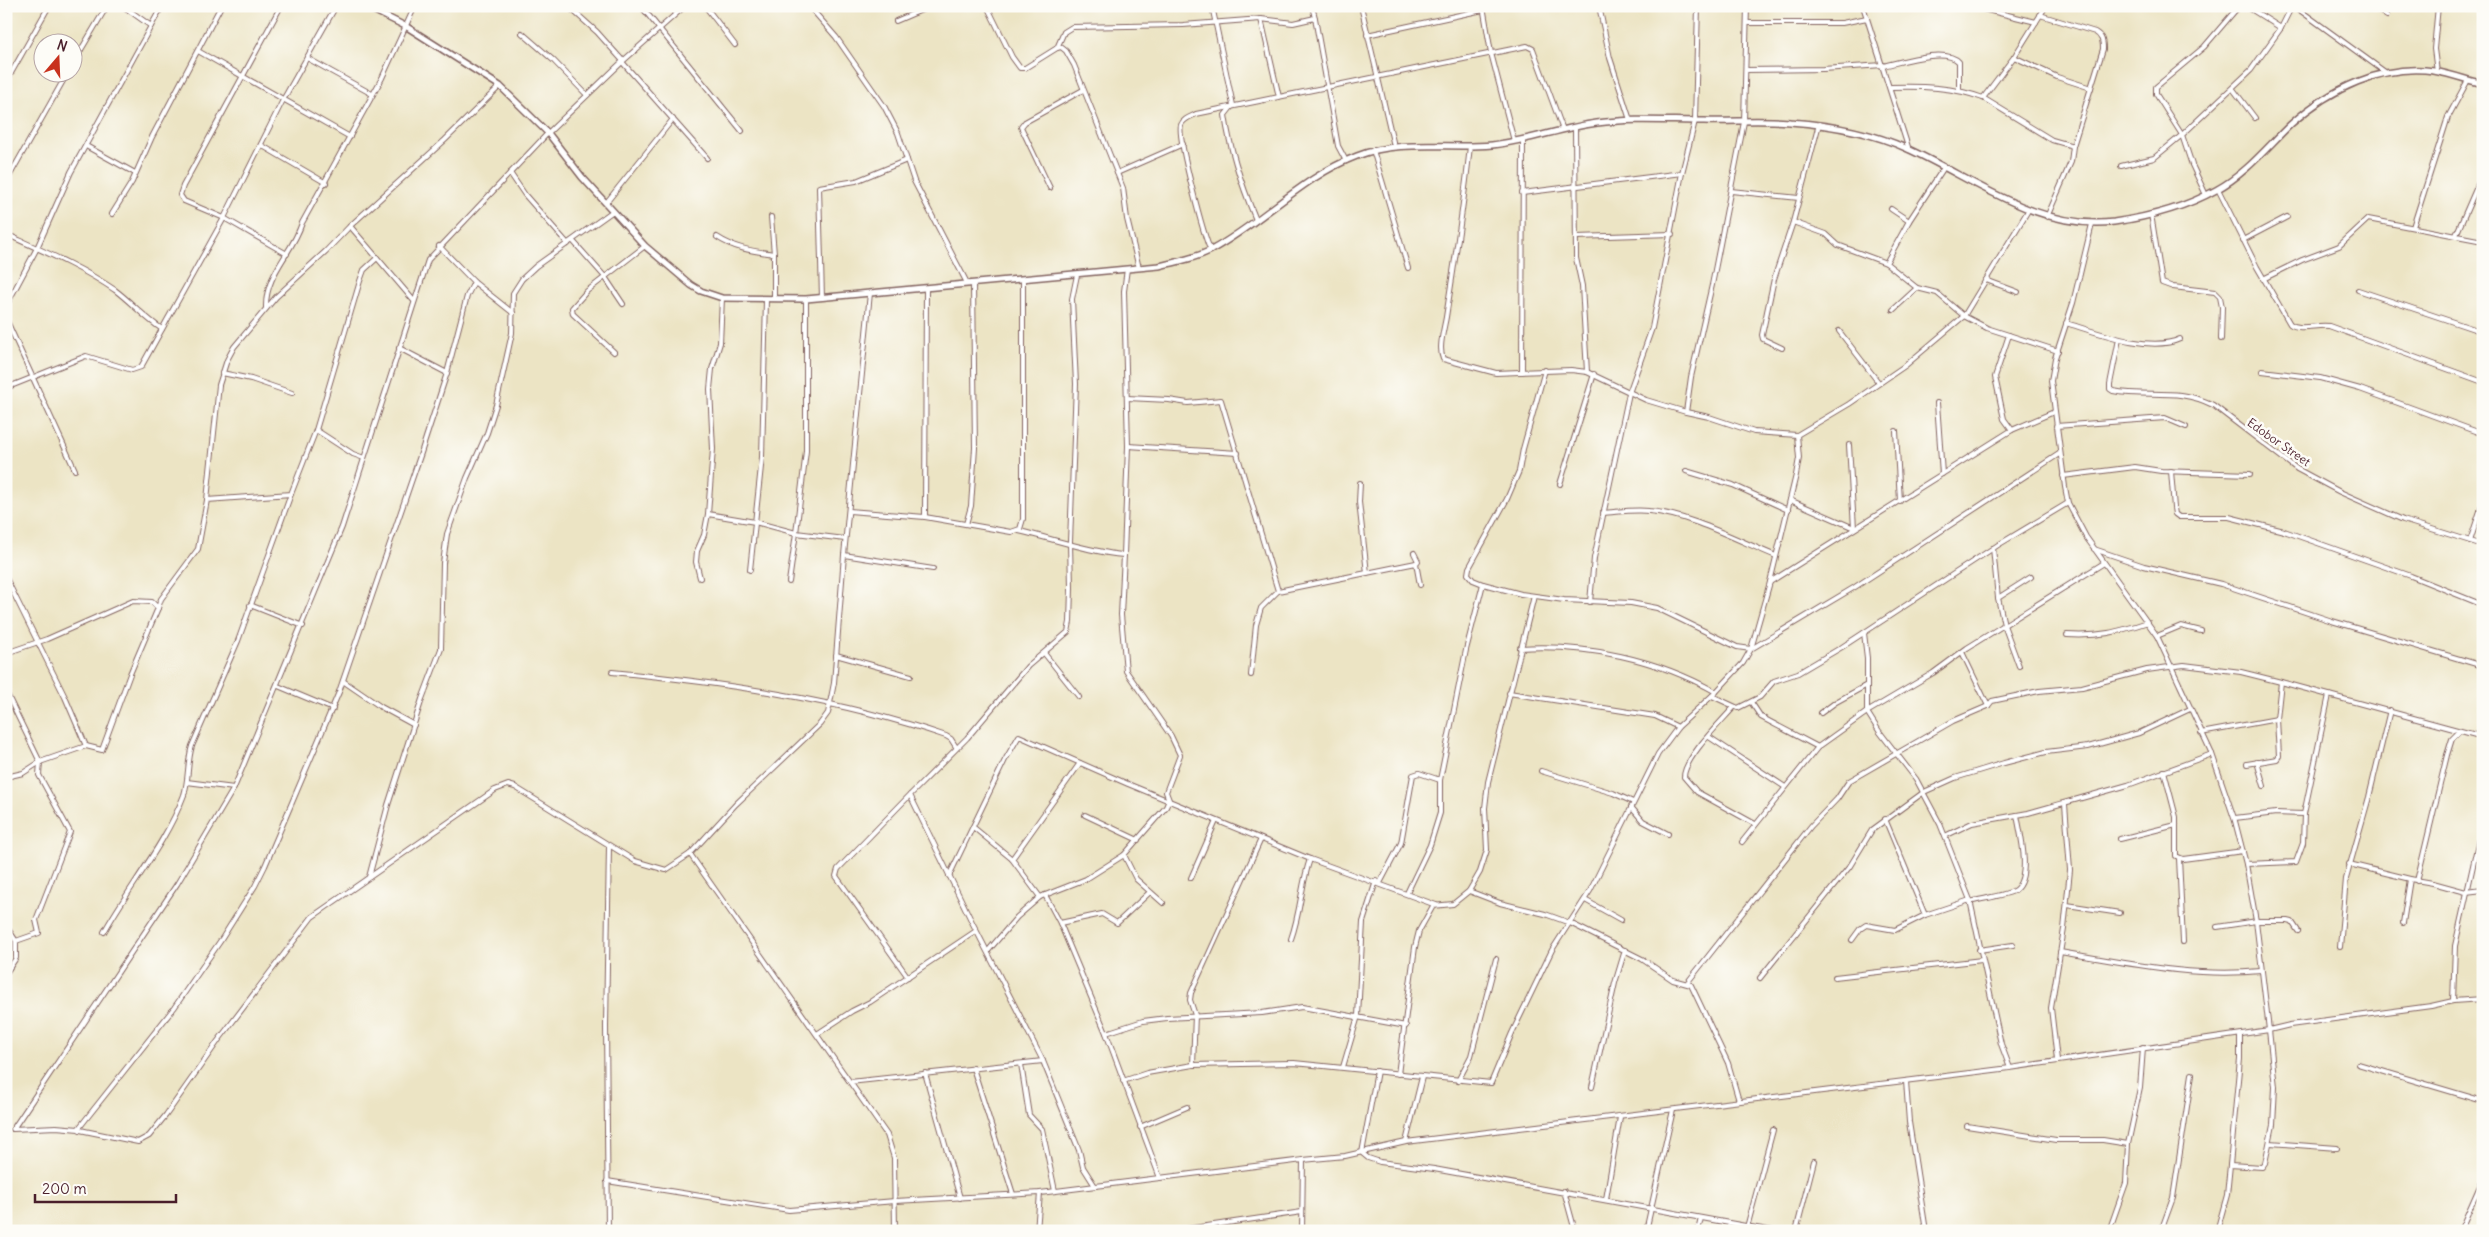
<svg xmlns="http://www.w3.org/2000/svg" width="2489" height="1237" viewBox="0 0 2489 1237" font-family="Delius,sans-serif">
<style>
.lines{fill:none;stroke-linecap:round;stroke-linejoin:round}
.street-casing{stroke:#836461;stroke-width:6}
.secondary-casing{stroke:#836461;stroke-width:8}
.street{stroke:#fff;stroke-width:4}
.secondary{stroke:#fff;stroke-width:5}
.labels{text-anchor:middle;dominant-baseline:central;stroke-width:5;stroke-linejoin:round;paint-order:stroke}
.street-label{font-size:12px;fill:#4a1f2b;stroke:#fdfcf7}
</style>
<rect width="100%" height="100%" fill="#fdfcf7"/>
<filter id="ink" filterUnits="userSpaceOnUse"><feTurbulence type="fractalNoise" baseFrequency=".02" numOctaves="2"/><feDisplacementMap in="SourceGraphic" scale="10" xChannelSelector="R" yChannelSelector="G"/><feConvolveMatrix kernelMatrix="1 2 1 2 8 2 1 2 1" color-interpolation-filters="sRGB"/></filter>
<filter id="wash" filterUnits="userSpaceOnUse"><feTurbulence type="fractalNoise" baseFrequency=".0096" numOctaves="4" result="noise"/><feDisplacementMap in="SourceGraphic" scale="20" xChannelSelector="R" yChannelSelector="G"/><feGaussianBlur stdDeviation="1.12" result="paint"/><feColorMatrix in="noise" values="0 0 0 0 0 0 0 0 0 0 0 0 0 0 0 0 0 1.4 0 .05"/><feComposite in="paint" operator="in"/></filter>
<g filter="url(#wash)">
<rect width="100%" height="100%" fill="#ece4c4"/>
</g>
<g filter="url(#ink)">
<g class="lines">
<defs>
<g id="street">
<polyline points="123,6 151,26"/>
<polyline points="281,6 183,186 180,195 184,201 224,218 287,254"/>
<polyline points="568,6 597,32 623,61"/>
<polyline points="641,6 742,131"/>
<polyline points="705,6 735,45"/>
<polyline points="809,6 836,37 884,106 898,133 914,181 967,283"/>
<polyline points="987,6 1012,57 1020,68 1025,68 1057,48 1061,47 1066,51 1074,65 1123,188 1127,219 1139,268"/>
<path d="M1212,6l21,99 -8,10c5,36 17,71 31,105"/>
<polyline points="1312,6 1315,18"/>
<polyline points="1361,6 1394,146"/>
<polyline points="1483,6 1491,53 1514,141"/>
<polyline points="1599,6 1610,58 1630,120"/>
<polyline points="1863,6 1909,150"/>
<polyline points="2246,6 2281,28"/>
<polyline points="2294,6 2385,72"/>
<polyline points="2372,6 2387,16"/>
<polyline points="2178,7 2179,6"/>
<polyline points="1979,8 2036,22"/>
<path d="M2040,15l55,17c7,4 8,9 8,17l-30,97 -2,16 -24,55"/>
<polyline points="1261,19 1279,97"/>
<polyline points="896,21 931,6"/>
<polyline points="1747,23 1842,23 1867,18"/>
<polyline points="522,33 553,60 587,95"/>
<polyline points="1367,35 1483,10"/>
<polyline points="1057,48 1064,32 1072,27 1183,25 1261,19 1293,23 1315,18 1338,146 1346,161"/>
<polyline points="198,51 350,137"/>
<polyline points="2014,57 2057,77 2091,88"/>
<polyline points="307,58 372,94"/>
<polyline points="623,63 707,158"/>
<polyline points="72,65 107,6"/>
<path d="M1883,66c18,-4 63,-19 76,-4v29"/>
<polyline points="1746,70 1823,69 1883,65"/>
<polyline points="2437,72 2434,49 2438,6"/>
<polyline points="6,82 49,6"/>
<path d="M1891,87c31,-1 62,0 92,11l69,42 21,6"/>
<polyline points="2233,89 2255,118"/>
<polyline points="1983,98 2014,57 2046,6"/>
<polyline points="1575,127 1576,258 1582,286 1587,372"/>
<polyline points="261,145 326,183"/>
<polyline points="86,146 135,173"/>
<path d="M1470,146c-6,58 -15,114 -24,171 -2,12 -8,31 -3,42l53,14 75,-3 16,2 59,28 40,12 23,5 45,15 43,3"/>
<polyline points="1373,150 1408,268"/>
<polyline points="2121,166 2154,158 2182,135 2156,94 2156,87 2204,47 2239,6"/>
<polyline points="1943,169 1909,221 1886,263 1917,288 1937,293 1964,316 1987,328 2058,351"/>
<polyline points="510,173 525,195 568,244"/>
<polyline points="1117,173 1183,144"/>
<polyline points="6,182 68,72"/>
<polyline points="1050,188 1021,127 1025,122 1083,90"/>
<path d="M2218,189l39,78 33,57c10,7 27,0 39,2l154,56"/>
<polyline points="1731,191 1799,198"/>
<polyline points="1522,193 1682,173"/>
<polyline points="2206,195 2192,165 2182,135 2251,70 2281,28 2292,6"/>
<polyline points="606,203 673,119"/>
<polyline points="1891,209 1909,221"/>
<polyline points="112,214 132,182 152,137 221,6"/>
<polyline points="2151,214 2162,283 2173,287 2215,292 2220,297 2222,307 2221,339"/>
<polyline points="771,217 774,254"/>
<polyline points="1793,222 1826,234 1838,245 1886,263"/>
<polyline points="2092,224 2073,303 2055,358 2051,381 2065,487 2068,503 2086,537 2157,636 2212,754 2235,821 2246,864 2256,921 2269,1030 2290,1025 2431,1006 2453,1001 2483,999"/>
<polyline points="350,226 414,301"/>
<polyline points="2413,227 2448,117 2468,80"/>
<path d="M6,234c37,17 75,33 109,56 16,12 30,28 47,39"/>
<polyline points="2456,235 2483,173"/>
<path d="M717,237c18,12 37,14 57,17v45"/>
<polyline points="1576,237 1672,234"/>
<polyline points="2243,240 2287,217"/>
<polyline points="573,241 605,277 623,304"/>
<polyline points="439,246 474,282 467,296 447,373 421,453 339,692 265,866 255,886 221,940 174,1008 86,1119 79,1128 80,1130 138,1142 149,1136 166,1115 218,1041 312,917 495,790 508,785 515,787 635,861 666,870 690,854 736,804 820,724 828,713 834,683 844,555 870,293"/>
<path d="M1211,251c-7,-13 -34,-115 -30,-126 2,-6 9,-8 15,-11l331,-68 6,3 30,81"/>
<polyline points="1077,275 1072,299 1076,384 1070,542 1071,588 1070,622 1068,632 1028,666 967,738 910,795 972,922 1043,1061 1079,1150 1083,1167 1095,1186"/>
<polyline points="2263,279 2302,260 2339,246 2368,219 2483,241"/>
<polyline points="1986,280 2018,292"/>
<polyline points="474,282 513,313"/>
<polyline points="2358,290 2483,332"/>
<polyline points="822,298 819,187 856,181 907,160"/>
<polyline points="6,306 37,248 71,172 162,6"/>
<path d="M266,308c-1,-34 26,-54 36,-85l80,-145 33,-72"/>
<polyline points="1893,310 1917,288"/>
<polyline points="6,319 75,470"/>
<path d="M2066,323c30,9 84,30 114,16"/>
<polyline points="2478,330 2483,307"/>
<polyline points="1839,331 1879,383"/>
<polyline points="2009,335 1995,377 2004,419 2012,430"/>
<path d="M2119,339l-9,45v5l3,2c36,7 65,-4 100,14l84,64 43,23 63,28 80,25"/>
<polyline points="399,348 447,373"/>
<polyline points="1782,348 1763,339 1762,335 1774,279 1793,222 1819,124"/>
<polyline points="614,352 573,314 572,308 587,291 645,246"/>
<polyline points="1545,370 1523,449 1519,471 1507,499 1469,568 1468,574 1473,580 1483,584 1521,594 1564,600 1631,603 1657,608 1737,647 1751,649 1855,587 2059,454"/>
<polyline points="2262,371 2320,378 2360,389 2483,434"/>
<polyline points="1522,372 1523,140"/>
<polyline points="222,373 251,379 292,393"/>
<polyline points="6,388 86,356 132,370 141,367 224,218 283,100 336,6"/>
<polyline points="1127,398 1169,400 1188,403 1221,400 1278,591 1416,563 1420,585"/>
<polyline points="1937,403 1942,474"/>
<polyline points="1686,412 1691,377 1712,285 1744,122 1747,6"/>
<polyline points="2056,426 2165,418 2186,427"/>
<polyline points="316,430 353,454 364,458"/>
<polyline points="1896,431 1900,501"/>
<polyline points="1128,446 1238,453"/>
<polyline points="1686,471 1733,485 1788,510"/>
<polyline points="2171,471 2174,508 2175,514 2179,517 2229,517 2284,531 2411,576 2483,605"/>
<polyline points="2063,476 2135,467 2161,471 2250,474"/>
<polyline points="1360,483 1359,502 1367,573"/>
<polyline points="1560,484 1594,374"/>
<polyline points="291,494 316,430 360,281 364,270 377,258"/>
<polyline points="1790,500 1854,528 1849,445"/>
<polyline points="849,511 925,517 1011,532 1020,529 1023,519 1023,279"/>
<path d="M1603,513c15,-1 31,-4 46,-2 40,3 90,30 127,45"/>
<polyline points="708,514 755,522 796,533 806,451 806,299"/>
<polyline points="925,517 926,288"/>
<polyline points="966,524 971,506 975,448 973,283"/>
<polyline points="2470,541 2483,502"/>
<polyline points="1993,548 1998,598 2004,625 2019,666"/>
<polyline points="2094,549 2144,566 2221,584 2332,621 2483,666"/>
<polyline points="1414,553 1418,561 1416,563"/>
<polyline points="844,555 933,569"/>
<polyline points="1124,555 1128,446 1124,291 1127,269"/>
<polyline points="750,570 762,457 766,300"/>
<polyline points="6,578 65,697 86,746"/>
<polyline points="700,578 696,562 697,551 704,535 708,514 713,449 710,389 712,369 720,343 722,298"/>
<polyline points="789,582 796,533 845,539"/>
<polyline points="1770,582 1796,475 1799,458 1797,435 1849,404 1906,365 1964,316 2029,209"/>
<polyline points="1998,598 2031,577"/>
<polyline points="1590,602 1594,558 1629,393 1652,328 1682,173 1695,121 1698,6"/>
<polyline points="250,605 303,626"/>
<polyline points="1864,633 1867,658 1867,712 1879,731 1916,779 1940,824 1970,900 2001,1044 2010,1068"/>
<path d="M2067,635c33,2 50,-3 81,-13"/>
<polyline points="2157,636 2181,626 2201,631"/>
<path d="M1520,648c67,-4 137,11 196,44"/>
<polyline points="1962,652 1988,706"/>
<polyline points="6,653 47,639 133,601 152,602 158,608 161,599 198,549 207,500 219,385 227,360 234,347 276,297 326,251 350,226 445,140 500,86"/>
<polyline points="1044,653 1079,697"/>
<polyline points="836,655 911,676"/>
<path d="M612,672c113,11 226,27 334,64l5,3 5,8"/>
<polyline points="1251,675 1256,625 1261,608 1278,591"/>
<polyline points="343,681 381,707 414,725"/>
<polyline points="278,686 333,709"/>
<polyline points="6,692 40,762 39,775 70,832 36,920 39,933 16,941 16,958 6,973"/>
<polyline points="1509,693 1655,716 1678,727"/>
<polyline points="1712,696 1738,708 1760,697 1774,681 1798,673 1842,647 1998,545 2068,503"/>
<polyline points="1751,702 1761,717 1818,747"/>
<path d="M1734,707c-13,15 -50,51 -50,70l13,15 58,32"/>
<polyline points="1821,713 1836,702 1867,685"/>
<polyline points="2201,733 2277,719 2281,682"/>
<polyline points="1709,737 1785,787"/>
<polyline points="2257,762 2264,786"/>
<polyline points="2247,764 2277,759 2279,756 2277,719"/>
<polyline points="1541,771 1613,793 1633,802"/>
<polyline points="2164,771 2176,817 2176,856 2183,859 2243,851"/>
<polyline points="6,777 23,773 40,762 86,746 102,750 130,674 158,608"/>
<polyline points="187,782 234,788"/>
<polyline points="1631,807 1643,821 1668,834"/>
<polyline points="1085,815 1138,840"/>
<polyline points="2235,818 2276,813 2304,814 2329,695"/>
<polyline points="1885,819 1925,915"/>
<polyline points="973,827 1012,859 1040,897"/>
<polyline points="1945,836 1972,823 2028,813 2128,785 2212,754"/>
<polyline points="2120,839 2176,825"/>
<polyline points="1742,842 1818,747 1867,712 1933,673 1967,648 2104,563"/>
<polyline points="690,854 887,1135 894,1158 895,1231"/>
<polyline points="1124,855 1136,879 1163,903"/>
<polyline points="2179,858 2183,942"/>
<polyline points="1012,859 1080,763"/>
<polyline points="2246,864 2296,862 2303,843 2304,814"/>
<polyline points="2349,864 2410,879 2433,883 2466,892 2483,890"/>
<polyline points="949,876 1005,760 1019,736 1128,784 1310,859 1436,905"/>
<polyline points="369,877 388,805 422,699 441,649 443,563 447,534 467,478 487,433 496,405 512,333 513,293 522,279 536,266 613,211"/>
<polyline points="1191,878 1216,821"/>
<polyline points="2417,881 2447,755 2452,739 2459,732"/>
<polyline points="1380,883 1401,843 1413,775 1419,773 1440,780"/>
<polyline points="1469,891 1500,903 1545,914 1570,923 1642,959 1673,980 1691,985 1728,1063 1739,1101"/>
<polyline points="1407,893 1430,845 1440,813 1440,780 1466,650 1483,584"/>
<polyline points="1045,895 1060,923 1106,1033 1160,1178"/>
<polyline points="1585,900 1621,920"/>
<path d="M1970,902c10,-3 38,-7 45,-12 17,-14 5,-57 2,-75"/>
<polyline points="2067,905 2120,913"/>
<polyline points="1060,923 1102,914 1117,923 1150,892"/>
<polyline points="2403,923 2410,879"/>
<polyline points="6,926 16,941"/>
<polyline points="2217,927 2256,921 2288,921 2292,922 2298,931"/>
<path d="M104,932c25,-45 62,-89 80,-137 5,-16 3,-33 8,-49l46,-105 53,-147 -84,6"/>
<path d="M1291,939c10,-28 10,-54 19,-80"/>
<polyline points="1852,940 1860,929 1866,925 1895,930 1925,915 1970,900"/>
<polyline points="2340,947 2346,879 2369,797 2390,710"/>
<polyline points="1979,950 2013,945"/>
<path d="M988,951l29,-34 23,-20 46,-18 38,-24 42,-48 3,-7 -3,-8 14,-37 -9,-19 -45,-65 -5,-56 3,-60c-34,-3 -70,-16 -105,-24"/>
<path d="M2060,952c67,11 133,26 201,19"/>
<polyline points="908,977 836,876 838,869 910,795"/>
<polyline points="1835,977 1982,960"/>
<polyline points="1760,978 1850,866 1872,830 1924,792 1955,778 2004,763 2046,752 2088,747 2139,733 2190,709"/>
<polyline points="1687,983 1811,826 1837,799 1849,781 1953,721 1988,706 1992,701 2039,691 2082,687 2147,670 2184,665 2241,672 2281,682 2483,737"/>
<polyline points="2453,1001 2455,946 2483,821"/>
<polyline points="1106,1033 1143,1021 1167,1018 1262,1013 1302,1007 1406,1026"/>
<polyline points="817,1034 852,1011 870,1002 976,931"/>
<polyline points="2057,1060 2051,1008 2064,929 2070,870 2065,804"/>
<polyline points="1021,1064 1029,1115 1042,1129 1055,1191"/>
<polyline points="2358,1064 2483,1101"/>
<polyline points="1193,1065 1195,1015 1190,1000 1191,993 1261,839"/>
<polyline points="1343,1067 1358,1016 1363,922 1376,881"/>
<polyline points="973,1068 1013,1194"/>
<polyline points="1377,1071 1362,1153 1368,1158 1380,1162 1434,1169 1773,1231"/>
<polyline points="925,1073 960,1198"/>
<polyline points="1398,1074 1415,947 1419,931 1433,906 1453,904 1469,891 1480,872 1487,850 1485,808 1488,782 1534,596"/>
<polyline points="1123,1081 1147,1073 1193,1065 1294,1063 1491,1083 1512,1033 1552,950 1590,891 1658,754 1678,727 1716,692 1743,663 1751,649 1770,582 2012,430 2054,412"/>
<polyline points="1458,1081 1471,1056 1496,959"/>
<polyline points="1906,1081 1909,1122 1926,1231"/>
<polyline points="850,1082 1043,1061"/>
<polyline points="1592,1087 1615,983 1625,950"/>
<polyline points="1967,1126 2056,1140 2103,1140 2128,1144"/>
<polyline points="1140,1127 1187,1107"/>
<polyline points="79,1129 56,1127 13,1129 177,884 234,788 342,527 428,260 548,133 623,61 685,6"/>
<polyline points="1406,1142 1422,1077"/>
<polyline points="2270,1143 2337,1148"/>
<polyline points="2230,1165 2240,1059 2240,1035"/>
<polyline points="607,1181 789,1210 895,1201 1040,1193 1303,1160 1345,1156 1406,1142 2010,1068 2269,1030 2275,1087 2273,1125 2265,1163 2262,1167 2230,1165 2227,1195 2217,1231"/>
<polyline points="1564,1191 1575,1231"/>
<polyline points="1606,1199 1620,1117"/>
<polyline points="2027,1226 2056,1231"/>
<polyline points="608,1231 606,1026 609,846"/>
<polyline points="1037,1231 1040,1193"/>
<polyline points="1173,1231 1302,1212"/>
<polyline points="1302,1231 1303,1160"/>
<polyline points="1646,1231 1673,1110"/>
<polyline points="1698,1231 1701,1218"/>
<polyline points="1746,1231 1773,1130"/>
<polyline points="1796,1231 1814,1161"/>
<polyline points="2109,1231 2126,1183 2128,1144 2140,1088 2143,1048"/>
<polyline points="2161,1231 2173,1198 2192,1074"/>
<polyline points="2460,1231 2483,1179"/>
</g>
<path id="secondary" d="M365,6l42,21 93,59 48,47 34,44 63,69 46,39 10,6 21,7 84,1 353,-33c17,-4 38,-8 54,-17 49,-27 91,-73 144,-93 43,-17 90,-7 135,-11 36,-4 69,-17 105,-22 36,-5 71,-2 107,-2 29,1 58,-2 86,1 41,3 81,10 118,27 66,30 131,82 206,73 34,-5 72,-15 102,-32 30,-16 51,-43 75,-66 39,-35 91,-60 143,-53 17,3 33,9 49,13"/>
</defs>
<use href="#street" class="street-casing"/>
<use href="#secondary" class="secondary-casing"/>
<use href="#street" class="street"/>
<use href="#secondary" class="secondary"/>
</g>
</g>
<g class="labels">
<g class="street-label">
<text transform="translate(2279 442) rotate(35)">Edobor Street</text>
</g>
</g>
<rect width="2489" height="1237" fill="none" stroke="#fdfcf7" stroke-width="25"/>
<g transform="translate(58 58) rotate(19)"><circle r="24" fill="#fdfcf7" stroke="#b5a4a5"/>
<path d="M0-4L9 19L0 12L-9 19Z" fill="#c8321e"/>
<text y="-8" font-size="14" font-weight="bold" text-anchor="middle" fill="#4a1f2b">N</text>
</g>
<path d="M35 1194v8h141v-8" fill="none" stroke="#4a1f2b" stroke-width="2.5"/>
<text x="42" y="1194" font-size="15" fill="#4a1f2b" stroke="#fdfcf7" stroke-width="4" paint-order="stroke">200 m</text>
</svg>
